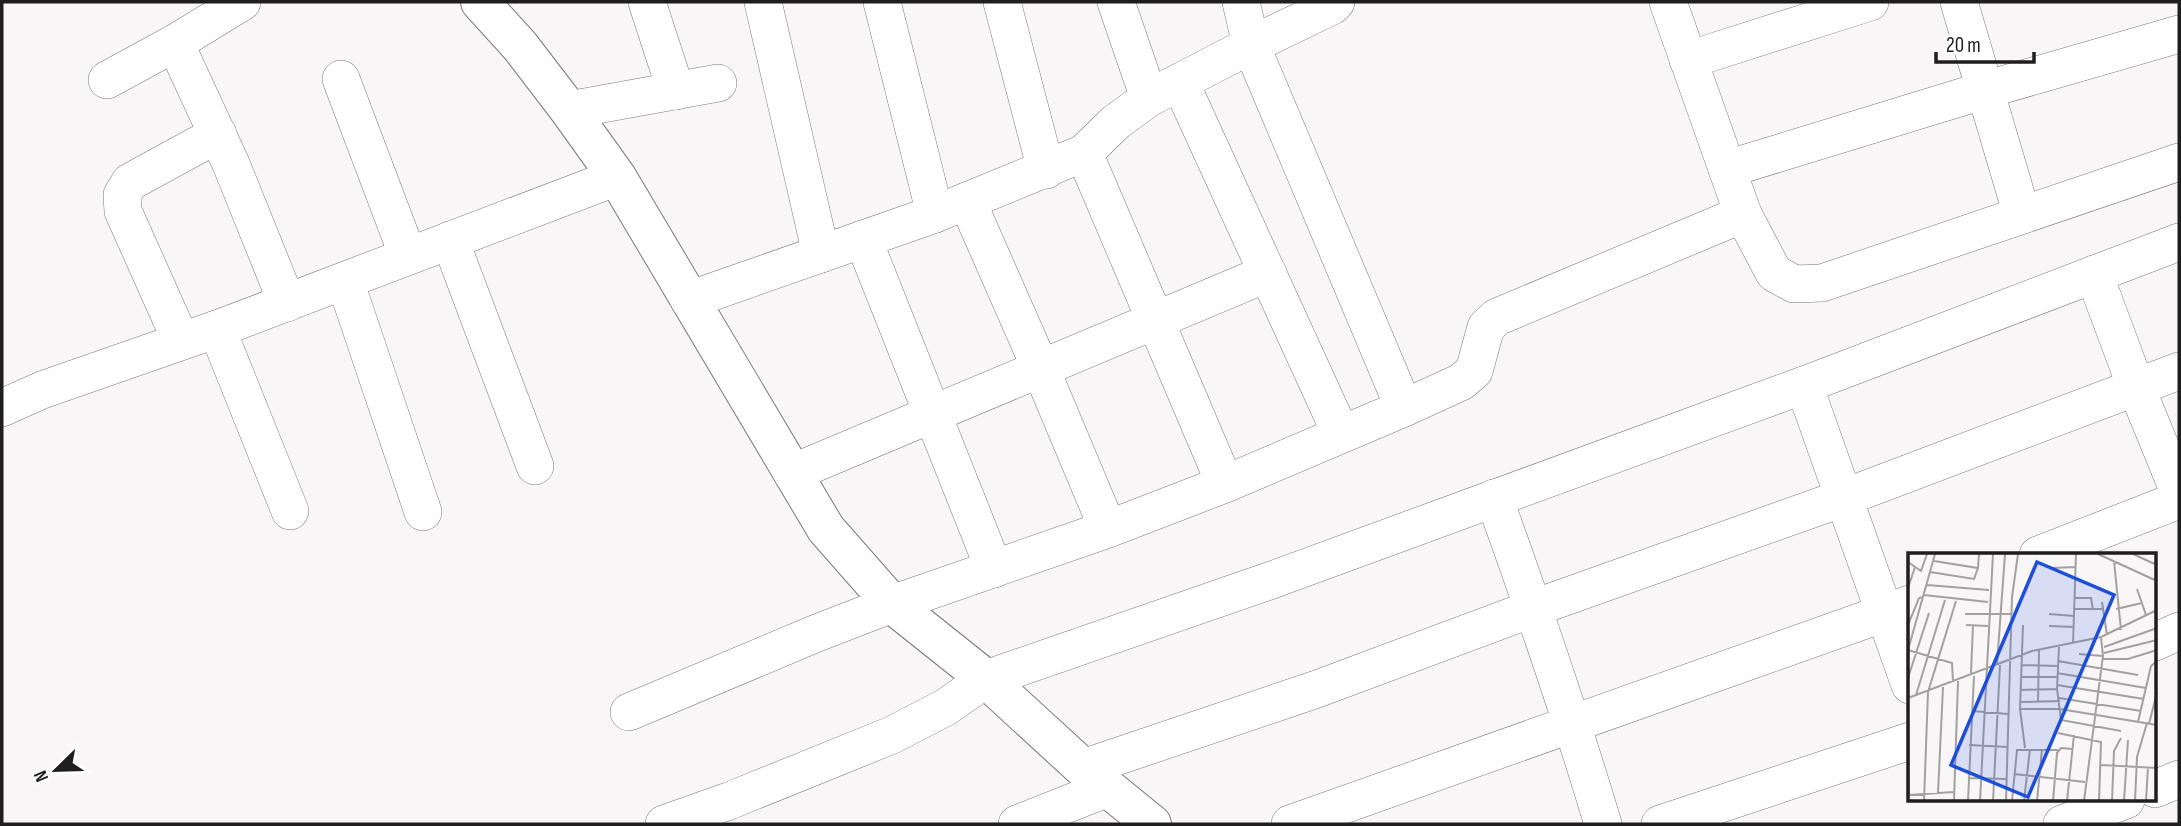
<svg xmlns="http://www.w3.org/2000/svg" width="2181" height="826" viewBox="0 0 2181 826" font-family="'Sofia Sans Condensed',sans-serif">
<style>
.lines{fill:none;stroke-linecap:round;stroke-linejoin:round}
.street-casing{stroke:#7b797b;stroke-width:38}
.secondary-casing{stroke:#7b797b;stroke-width:40}
.street{stroke:#fff;stroke-width:37}
.secondary{stroke:#fff;stroke-width:38}
.inset-road{fill:none;stroke:#a2a0a1;stroke-width:2}
.view{fill:#1d4ed8;fill-opacity:0.15;stroke:#1d4ed8;stroke-width:3.5}
.inset-edge{fill:none;stroke:#1f1e1f;stroke-width:3.5}
</style>
<rect width="100%" height="100%" fill="#f9f6f8"/>
<g class="lines">
<defs>
<g id="street">
<polyline points="647,2 676,91"/>
<polyline points="763,2 821,254"/>
<polyline points="882,2 935,214"/>
<polyline points="1002,2 1046,170"/>
<polyline points="1116,2 1149,98"/>
<polyline points="1241,2 1251,45 1404,408"/>
<polyline points="1668,2 1743,214 1774,273 1794,284 1822,283 2179,162"/>
<polyline points="1959,2 2022,215"/>
<polyline points="175,43 231,164 287,303"/>
<polyline points="1688,60 1870,2"/>
<polyline points="341,79 408,256"/>
<polyline points="107,80 175,43 242,2"/>
<polyline points="1180,82 1341,434"/>
<polyline points="569,110 718,83"/>
<polyline points="1084,153 1225,484"/>
<polyline points="1727,169 1985,90 2179,34"/>
<polyline points="967,201 1040,367 1108,529"/>
<polyline points="863,239 994,569"/>
<polyline points="450,240 535,466"/>
<polyline points="2094,274 2136,387 2179,492"/>
<polyline points="345,281 423,512"/>
<polyline points="689,300 935,214 1084,153 1116,122 1149,98 1251,45 1332,6 1336,2"/>
<polyline points="217,329 290,511"/>
<polyline points="181,341 123,211 122,195 130,182 218,134"/>
<polyline points="1804,385 1910,685"/>
<polyline points="2,408 42,390 217,329 617,177"/>
<polyline points="792,473 1268,273"/>
<path d="M1494,498c39,108 76,216 109,326"/>
<polyline points="2038,555 2179,500"/>
<polyline points="2155,642 2179,631"/>
<polyline points="629,712 817,633 892,604 1108,529 1225,484 1404,408 1461,382 1474,371 1486,327 1497,317 1743,214"/>
<polyline points="1083,768 1317,689 1534,608 1843,498 2179,371"/>
<polyline points="2155,789 2179,779"/>
<polyline points="664,824 729,801 892,735 946,707 986,679 1269,581 1804,385 2179,242"/>
<polyline points="1017,824 1108,788"/>
<polyline points="1290,824 1910,604"/>
<polyline points="1660,824 1910,741"/>
<polyline points="2062,824 2126,800"/>
</g>
<polyline id="secondary" points="480,2 520,46 569,110 617,177 826,529 892,604 986,679 1083,768 1152,824"/>
</defs>
<use href="#street" class="street-casing"/>
<use href="#secondary" class="secondary-casing"/>
<use href="#street" class="street"/>
<use href="#secondary" class="secondary"/>
</g>
<g transform="translate(1908 553)">
<rect width="248" height="248" fill="#f9f6f8"/>
<path class="inset-road" d="M190,1l59,27M225,1l24,11M26,8l44,7 1,-14M206,8l7,69M0,9l13,9 6,-17M144,15l24,-1M22,19l44,7 4,-11M19,32l62,5M0,35l7,-21M229,36l9,26M16,42l64,7M167,45h16l2,12M194,49l5,33M166,56h29M208,56l26,-6M57,61h46M141,61l25,2M0,72l11,-27 4,-1M58,72l22,1M115,72l-3,84 5,39M141,73l25,1M165,91l3,-90M151,94l-2,42 4,31 60,11M196,94l53,-19M0,97l27,-96M0,97l44,13 1,19M196,100l53,-13M171,101l24,2M195,106h25l29,-9M150,108l80,14M89,111l8,-110M114,112l35,1M63,120l2,-48M149,120l89,15M113,124h36M0,125l21,-65M149,132l87,14M112,137l37,-1M8,142l29,-95M0,145l124,-47 69,-14 56,-27M151,145l82,13M0,149l1,92M112,149l40,-1M130,149l1,-52M112,156h40l97,16M64,158l36,3M230,169l13,-56 6,-5M241,171l8,-32M150,180l43,9 -2,59M61,192l38,2M193,212l56,3M106,221l71,8M61,225l37,1M30,240l5,-106M0,242l46,-3M16,248l4,-109 28,-91M46,248l4,-120M60,248l6,-125M72,248l13,-247M85,248l7,-136M98,248l6,-204 6,-43M104,248l5,-51h41M116,248l6,-52M129,248l5,-52M145,248l4,-48 4,-5 11,1M159,248l7,-66M176,248l19,-145 -2,-19M204,248l2,-50 7,-13M216,248l4,-61M227,248l2,-44 10,-34M238,248l2,-34"/>
<path class="view" d="M129,9l77,33 -86,202 -77,-32z"/>
<rect width="248" height="248" class="inset-edge"/>
</g>
<rect width="2181" height="826" fill="none" stroke="#1f1e1f" stroke-width="7"/>
<g transform="translate(56 770) rotate(247)" stroke="#ffffff" stroke-width="5" paint-order="stroke">
<path d="M0-5L12 26L0 18L-12 26Z" fill="#1f1e1f"/>
<text y="-10" font-size="19" font-weight="bold" text-anchor="middle" fill="#1f1e1f">N</text>
</g>
<path d="M1936 52v10h98v-10" fill="none" stroke="#1f1e1f" stroke-width="3.5"/>
<text x="1946" y="52" font-size="21" fill="#1f1e1f" stroke="#ffffff" stroke-width="5" paint-order="stroke">20 m</text>
</svg>
